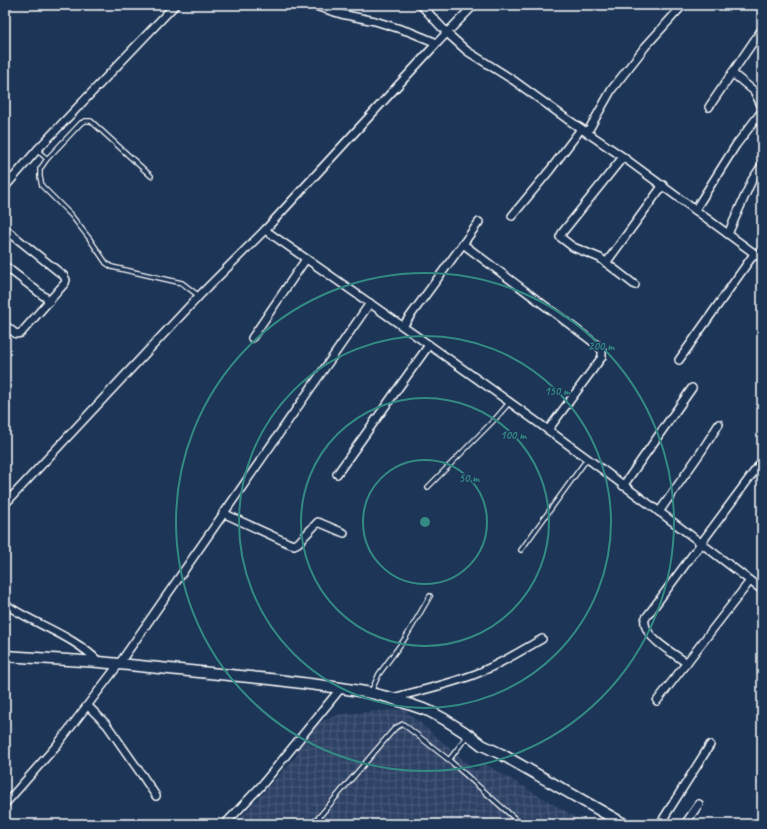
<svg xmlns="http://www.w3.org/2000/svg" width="767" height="829" viewBox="0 0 767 829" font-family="Caveat,sans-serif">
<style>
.industrial{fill:url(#industrial-grid)}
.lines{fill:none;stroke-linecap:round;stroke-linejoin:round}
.lane-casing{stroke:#fff;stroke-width:6}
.street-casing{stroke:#fff;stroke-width:10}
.secondary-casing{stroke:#fff;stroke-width:13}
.lane{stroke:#1d3557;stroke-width:3.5}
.street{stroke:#1d3557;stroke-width:7}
.secondary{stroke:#1d3557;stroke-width:10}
.ring{fill:none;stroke:#338b84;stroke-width:2}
.centre{fill:#338b84;stroke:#1d3557;stroke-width:2}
.ring-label{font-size:12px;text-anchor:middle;font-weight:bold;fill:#338b84;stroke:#1d3557;stroke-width:3;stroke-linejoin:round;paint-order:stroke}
</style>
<defs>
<pattern id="industrial-grid" width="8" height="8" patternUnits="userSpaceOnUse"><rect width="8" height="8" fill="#2e4265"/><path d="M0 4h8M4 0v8" fill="none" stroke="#4d5e7c"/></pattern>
</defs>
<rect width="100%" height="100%" fill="#1d3557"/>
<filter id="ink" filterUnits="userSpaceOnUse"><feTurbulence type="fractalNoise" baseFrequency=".025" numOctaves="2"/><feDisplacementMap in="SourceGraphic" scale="8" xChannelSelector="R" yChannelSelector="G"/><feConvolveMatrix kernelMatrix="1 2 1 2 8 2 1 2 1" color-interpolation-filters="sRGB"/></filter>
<g filter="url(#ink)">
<polygon class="industrial" points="404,709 476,771 482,762 587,824 235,824 297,755 298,743 314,724 341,714"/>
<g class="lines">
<defs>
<g id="lane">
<polyline points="37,150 47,159"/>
<polyline points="151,176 91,121 85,121 81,123 47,159 40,169 40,177 42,186 71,215 89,238 106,263 112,267 182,283 199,296"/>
<polyline points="428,487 496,418 509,403"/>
<polyline points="521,550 587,459"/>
<polyline points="371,692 379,674 406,637 430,596"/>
<polyline points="449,760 521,824"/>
<polyline points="313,824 395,728 403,724 449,760 468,735"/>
</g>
<g id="street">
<polyline points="312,5 341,14 375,21 410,32 437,43"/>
<polyline points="421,5 447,33 467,51 513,80 567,119 623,157 762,259"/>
<polyline points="5,8 8,5"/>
<polyline points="732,73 754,91 762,107"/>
<polyline points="709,107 762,29"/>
<polyline points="587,133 612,89 645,47 683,5"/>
<polyline points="623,157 562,233 560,237 573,247 600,258 635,285"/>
<polyline points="5,187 37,150 175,5"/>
<polyline points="695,210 736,145 762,111"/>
<polyline points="512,216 550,170 581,129"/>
<polyline points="5,229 64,276 66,280 65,283 21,333 16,334 5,325"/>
<path d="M265,230c168,117 335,234 497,360"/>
<polyline points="728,234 752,180 762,165"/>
<polyline points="463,244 597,345 602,350 602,357 548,430"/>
<polyline points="606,263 663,185"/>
<polyline points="5,266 50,301"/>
<polyline points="403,326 479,222"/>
<polyline points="252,338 306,259"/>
<polyline points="679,360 754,254"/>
<polyline points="337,474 429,345"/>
<polyline points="623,486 692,388"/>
<polyline points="5,504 199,296 265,230 437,43 474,5"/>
<polyline points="659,512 701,452 719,424"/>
<polyline points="223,513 288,543 294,545 298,543 318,522 344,533"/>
<path d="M5,604c30,21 68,31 94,58"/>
<path d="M687,663c-11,-8 -42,-25 -42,-40 -1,-3 1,-6 3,-8l114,-154"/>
<path d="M392,698c27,-7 54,-13 81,-23 24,-9 46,-23 69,-36"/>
<polyline points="657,701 750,581"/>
<polyline points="88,706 107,725 142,775 156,796"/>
<polyline points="5,804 57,745 119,664 370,303"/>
<polyline points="225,824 261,786 341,688"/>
<polyline points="660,824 710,745"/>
<polyline points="685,824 699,804"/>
</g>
<polyline id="secondary" points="5,656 99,662 270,679 341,688 371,693 391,698 429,711 444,719 469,735 482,745 501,754 624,824"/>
</defs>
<use href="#lane" class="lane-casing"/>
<use href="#street" class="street-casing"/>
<use href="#secondary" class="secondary-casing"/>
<use href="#lane" class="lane"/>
<use href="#street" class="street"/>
<use href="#secondary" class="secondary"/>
</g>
</g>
<g class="ring">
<circle cx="425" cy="522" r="62"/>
<circle cx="425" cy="522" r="124"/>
<circle cx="425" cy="522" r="186"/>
<circle cx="425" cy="522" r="249"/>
</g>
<circle cx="425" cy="522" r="6" class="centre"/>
<g class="ring-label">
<text x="601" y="350">200 m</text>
<text x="557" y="395">150 m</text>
<text x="513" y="439">100 m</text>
<text x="469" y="482">50 m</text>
</g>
<rect width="767" height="829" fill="none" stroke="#1d3557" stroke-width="20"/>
<rect x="10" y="10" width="747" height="809" fill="none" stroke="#fff" stroke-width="1.5" filter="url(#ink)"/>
</svg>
